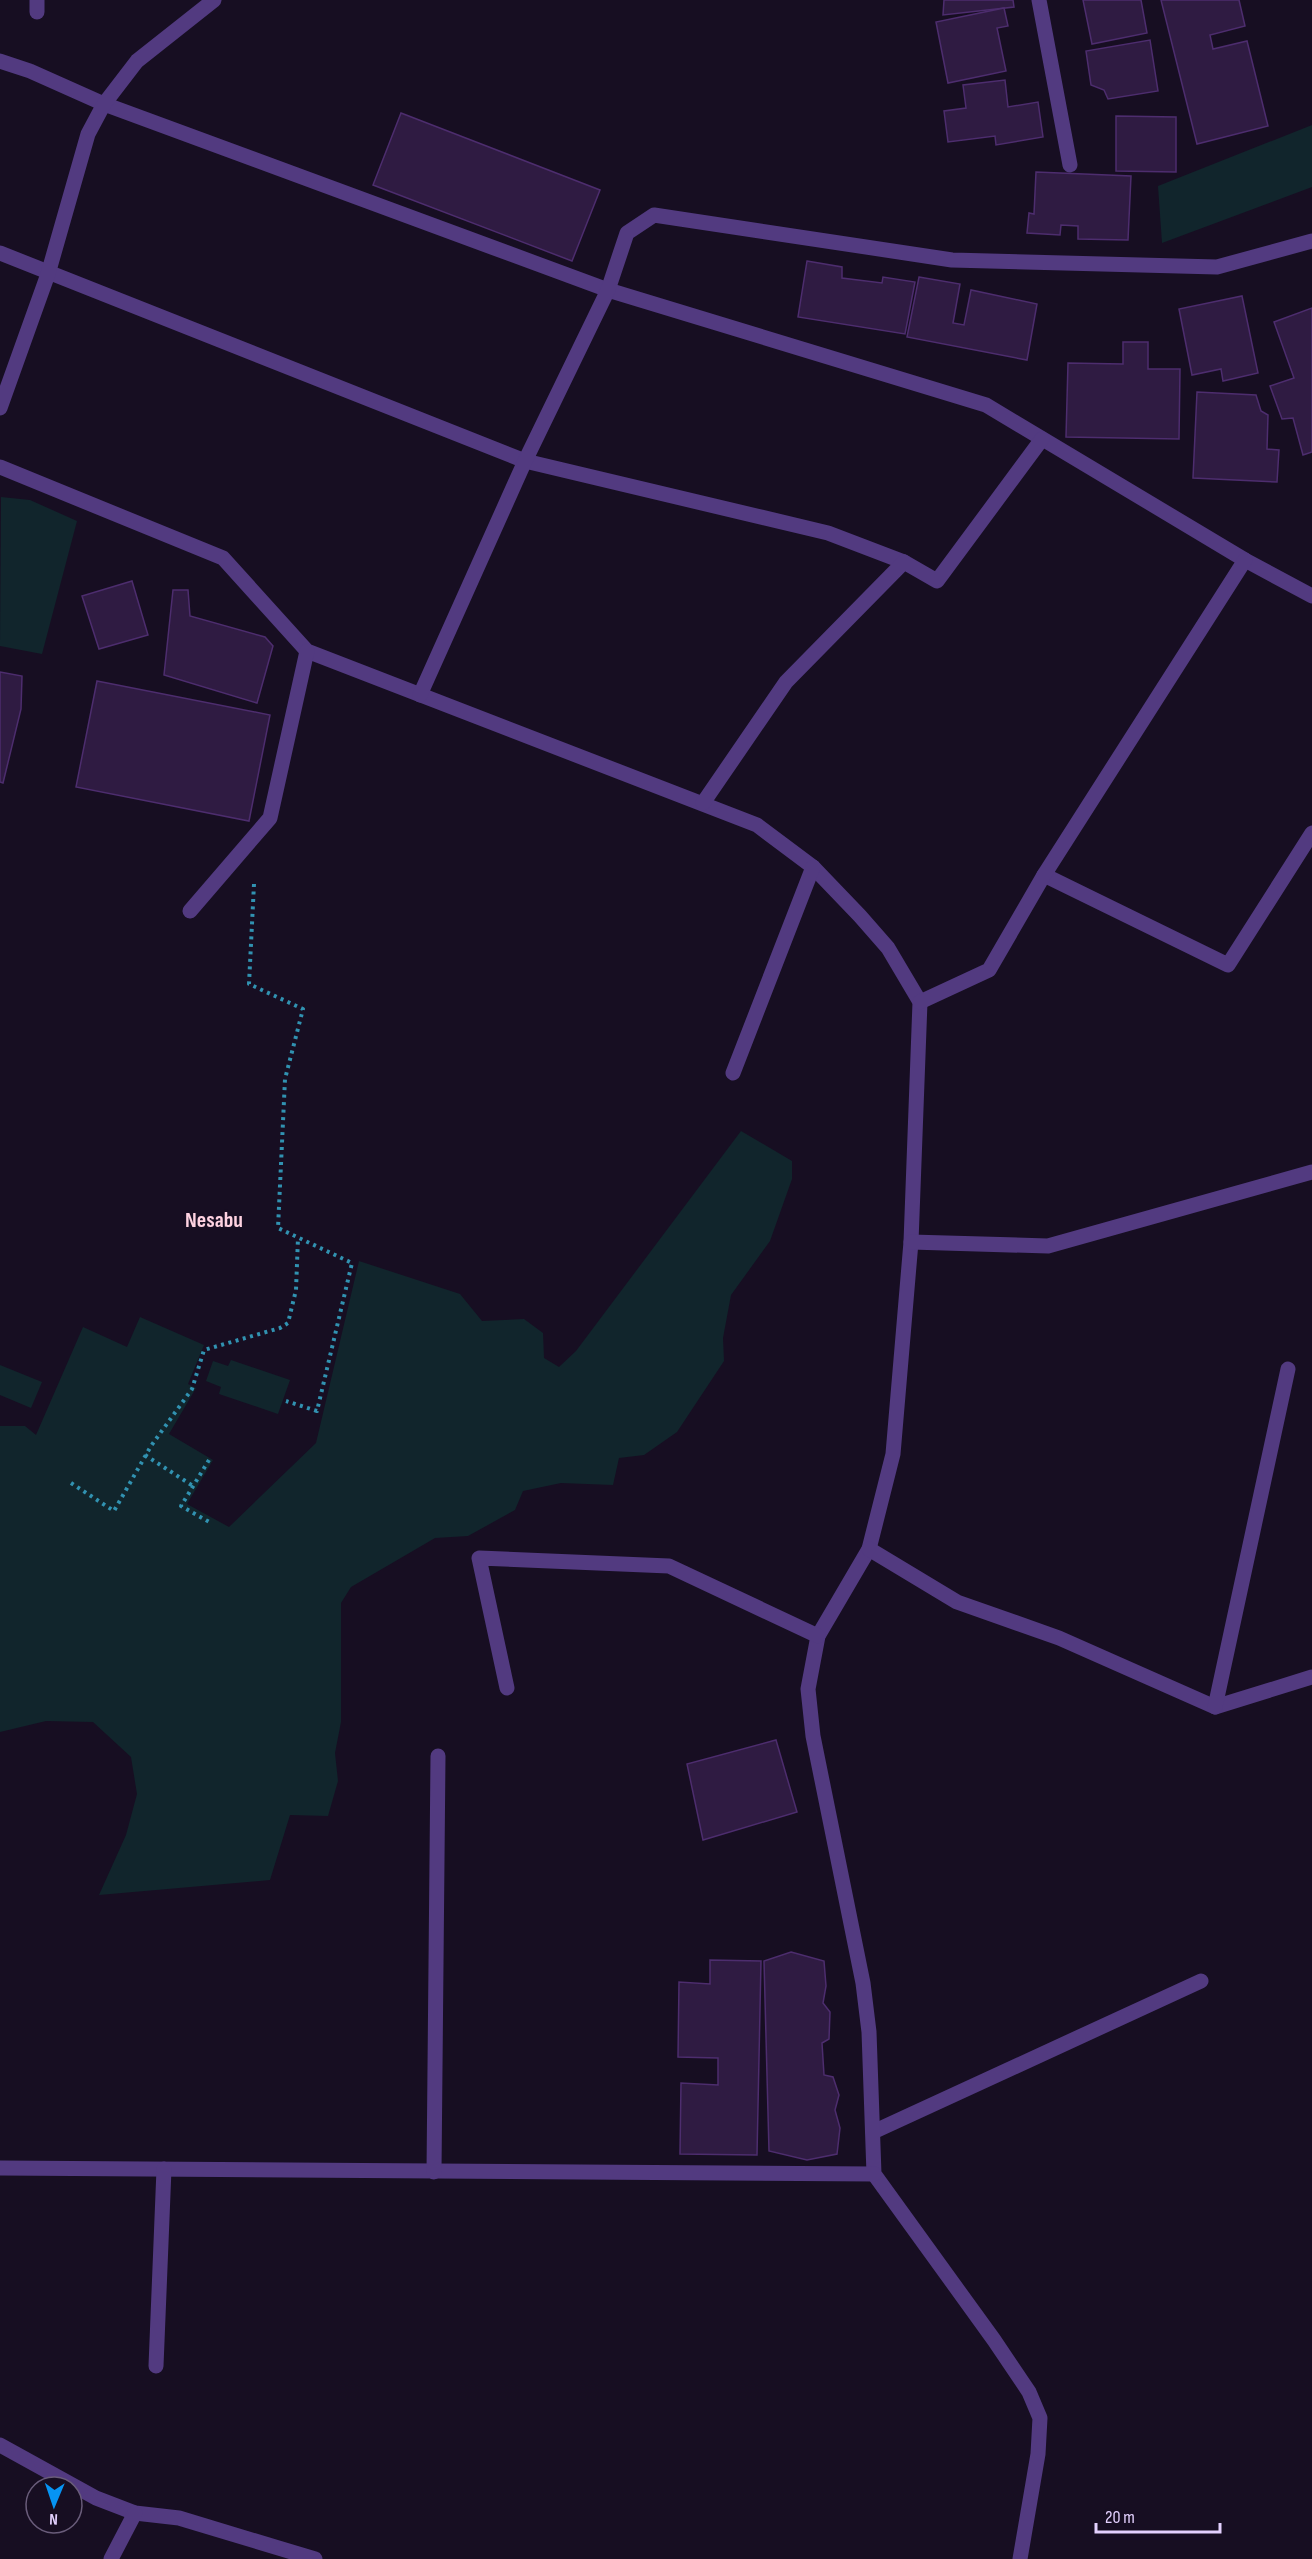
<svg xmlns="http://www.w3.org/2000/svg" width="1312" height="2559" viewBox="0 0 1312 2559" font-family="'Sofia Sans Condensed',sans-serif">
<style>
.green{fill:#11252c}
.building{fill:#2f1b42;stroke:#4d2d6e;stroke-width:1.5}
.lines{fill:none;stroke-linecap:round;stroke-linejoin:round}
.path{stroke:#3192b1;stroke-width:4;stroke-dasharray:3 4.5;stroke-linecap:butt}
.service{stroke:#523a80;stroke-width:15}
.minor{stroke:#523a80;stroke-width:15}
.labels{text-anchor:middle;dominant-baseline:central;stroke-width:4.5;stroke-linejoin:round;paint-order:stroke}
.quarter-label{font-size:22px;font-weight:bold;fill:#fed2e1;stroke:#170e22}
</style>
<rect width="100%" height="100%" fill="#170e22"/>
<g class="green">
<polygon points="1312,125 1312,187 1162,243 1158,186"/>
<polygon points="1,497 30,500 77,521 42,654 0,646"/>
<polygon points="741,1131 792,1161 792,1179 770,1241 731,1295 723,1338 724,1361 677,1432 644,1455 619,1458 613,1485 561,1483 523,1491 515,1510 468,1536 435,1538 351,1587 341,1603 341,1722 335,1753 338,1781 328,1816 290,1815 270,1880 99,1895 126,1835 137,1794 131,1757 93,1722 46,1721 0,1732 0,1426 25,1426 36,1435 83,1327 127,1347 140,1317 204,1345 188,1384 196,1388 169,1434 213,1460 187,1504 229,1527 316,1443 359,1261 460,1294 482,1321 524,1319 543,1333 544,1358 559,1367 576,1351"/>
<polygon points="231,1360 290,1380 278,1414 219,1394 221,1387 206,1381 213,1361 228,1366"/>
<polygon points="0,1365 42,1382 31,1408 0,1395"/>
</g>
<g class="building">
<polygon points="944,0 1013,0 1014,7 943,15"/>
<polygon points="1083,0 1141,0 1147,33 1092,44"/>
<polygon points="1161,0 1239,0 1245,26 1210,35 1213,49 1247,41 1268,126 1197,144"/>
<polygon points="1004,8 1008,26 997,28 1006,71 948,83 936,22"/>
<polygon points="1150,40 1158,91 1108,99 1104,90 1091,85 1086,51"/>
<polygon points="1005,80 1008,107 1038,102 1043,137 996,145 995,136 948,142 944,111 966,108 963,85"/>
<polygon points="401,113 600,190 572,261 373,185"/>
<polygon points="1116,116 1176,117 1176,172 1116,171"/>
<polygon points="1036,172 1131,176 1128,240 1078,239 1078,226 1061,225 1060,235 1027,233 1029,213 1034,214"/>
<polygon points="807,261 842,267 842,278 882,283 883,277 915,282 905,334 798,317"/>
<polygon points="919,277 960,284 953,323 964,325 971,290 1037,304 1027,360 907,337"/>
<polygon points="1242,296 1258,373 1223,381 1221,369 1192,375 1179,309"/>
<polygon points="1312,308 1312,452 1303,455 1293,418 1282,419 1270,386 1294,378 1274,322"/>
<polygon points="1123,342 1148,342 1148,369 1180,369 1179,439 1066,437 1068,363 1123,364"/>
<polygon points="1197,392 1256,395 1261,411 1268,415 1267,449 1279,450 1277,482 1193,478"/>
<polygon points="132,581 148,635 99,649 82,596"/>
<polygon points="173,590 188,590 190,616 265,637 273,646 257,703 164,675"/>
<polygon points="0,672 22,676 21,709 3,783 0,782"/>
<polygon points="97,681 270,715 249,821 76,787"/>
<polygon points="776,1740 797,1812 703,1840 687,1764"/>
<polygon points="791,1952 824,1961 826,1986 823,2003 830,2012 829,2039 822,2043 824,2075 833,2077 839,2095 835,2110 840,2128 837,2154 807,2160 769,2151 764,1961"/>
<polygon points="710,1960 761,1961 757,2155 680,2154 681,2083 718,2085 718,2058 678,2057 679,1982 710,1984"/>
</g>
<g class="lines">
<g class="path">
<polyline points="254,884 249,984 303,1009 285,1079 278,1228 352,1263 317,1411 286,1401"/>
<polyline points="145,1455 193,1486"/>
<polyline points="209,1460 181,1506 211,1523"/>
<polyline points="71,1483 114,1511 151,1446 192,1389 204,1350 280,1328 288,1323 296,1290 298,1238"/>
</g>
<polyline class="service" points="873,2132 1201,1981"/>
<g class="minor">
<polyline points="37,0 37,12"/>
<polyline points="1039,0 1070,165"/>
<polyline points="0,61 30,71 104,104 608,290 986,405 1245,560 1312,596"/>
<polyline points="0,253 525,461 828,533 904,562"/>
<polyline points="0,408 48,274 88,134 104,104 137,61 214,0"/>
<polyline points="0,467 223,558 307,651 757,825 813,867 860,916 888,948 920,1002 911,1242 893,1454 869,1549 818,1636 808,1689 813,1736 863,1983 869,2032 874,2174 994,2340 1029,2392 1040,2418 1038,2454 1020,2559"/>
<polyline points="420,695 525,461 608,290 627,233 654,215 952,260 1217,267 1312,241"/>
<polyline points="703,803 786,682 904,562 937,581 1042,439"/>
<polyline points="1044,875 1228,965 1312,833"/>
<polyline points="190,911 270,818 307,651"/>
<polyline points="920,1002 989,970 1044,875 1245,560"/>
<polyline points="733,1073 813,867"/>
<polyline points="911,1242 1048,1246 1312,1172"/>
<polyline points="869,1549 957,1602 1059,1638 1215,1707 1312,1677"/>
<polyline points="507,1688 479,1558 669,1566 818,1636"/>
<polyline points="1215,1707 1288,1369"/>
<polyline points="0,2168 874,2174"/>
<polyline points="434,2172 438,1756"/>
<polyline points="156,2366 164,2169"/>
<polyline points="0,2445 96,2498 135,2513 179,2518 315,2559"/>
<polyline points="111,2559 135,2513"/>
</g>
</g>
<g class="labels">
<g class="quarter-label">
<text x="214" y="1220">Nesabu</text>
</g>
</g>
<g transform="translate(54 2505) rotate(182)"><circle r="28" fill="#170e22" stroke="#695c7a" stroke-width="1.5"/>
<path d="M0-4.5L10 22L0 15L-10 22Z" fill="#0694f4"/>
<text y="-9" font-size="16" font-weight="bold" text-anchor="middle" fill="#e3d0fe">N</text>
</g>
<path d="M1096 2523v9h124v-9" fill="none" stroke="#e3d0fe" stroke-width="3"/>
<text x="1105" y="2523" font-size="18" fill="#e3d0fe" stroke="#170e22" stroke-width="4.5" paint-order="stroke">20 m</text>
</svg>
